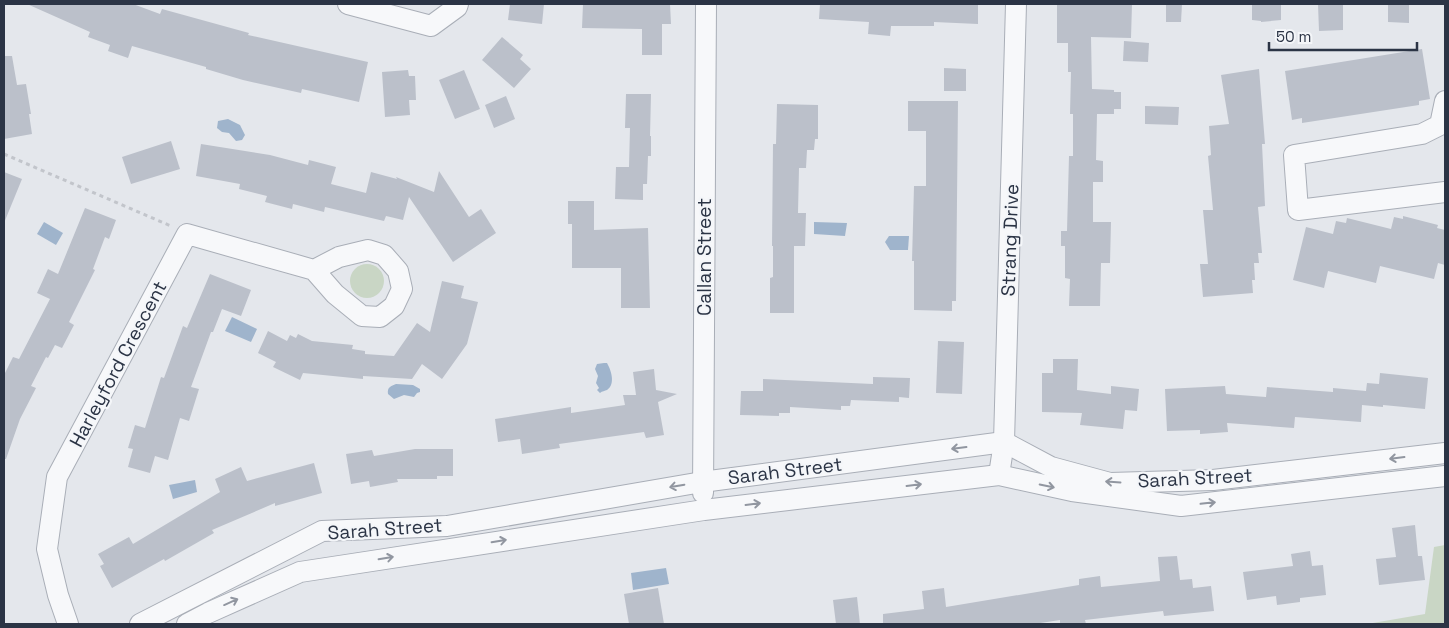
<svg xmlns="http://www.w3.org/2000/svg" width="1449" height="628" viewBox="0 0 1449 628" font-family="'Space Grotesk',sans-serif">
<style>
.green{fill:#c9d6c5}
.water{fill:#9fb4cc}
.building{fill:#bbc0ca}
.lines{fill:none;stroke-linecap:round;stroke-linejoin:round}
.minor-casing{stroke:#a9aeb7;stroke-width:22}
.path{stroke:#c2c5cb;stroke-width:3;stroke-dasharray:4 4;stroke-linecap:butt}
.minor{stroke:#f7f8fa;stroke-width:20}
.oneway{stroke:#9196a0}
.labels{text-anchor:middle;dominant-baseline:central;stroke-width:4.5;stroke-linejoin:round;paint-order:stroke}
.street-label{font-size:19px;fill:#2b3445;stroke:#f4f6f9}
</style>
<rect width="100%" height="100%" fill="#e4e7ec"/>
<g class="green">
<circle cx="367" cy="281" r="17"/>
<polygon points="1445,545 1445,624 1367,624 1425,614 1434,547"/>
</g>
<g class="water">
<polygon points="228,119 240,125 245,135 242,140 236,141 229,133 222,132 217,128 218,121"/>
<polygon points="44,222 63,233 56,245 37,234"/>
<polygon points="814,222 847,223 845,236 814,234"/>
<polygon points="889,236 909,236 908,250 890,250 885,242"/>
<polygon points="232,317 257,329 251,342 225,331"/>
<path d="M604,363h3c4,7 9,21 0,27 -2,1 -5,1 -7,3l-3,-3 2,-2 -3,-5 2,-7 -3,-7 2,-5z"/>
<path d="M396,384l17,1 7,4v3l-3,1 -3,4 -10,-2 -10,4 -6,-5c-1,-7 3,-8 8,-10z"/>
<polygon points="195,480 197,492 173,499 169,485"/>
<polygon points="666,568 669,584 633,590 631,573"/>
</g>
<g class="building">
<polygon points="27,4 133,4 160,14 162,9 249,33 248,35 368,62 359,102 302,89 301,93 243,80 206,69 206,67 132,46 128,58 108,51 110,45 88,37 90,32"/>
<polygon points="510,4 544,4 542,24 508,20"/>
<polygon points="583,4 670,4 671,24 662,24 662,55 642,55 642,29 582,28"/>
<polygon points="820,4 978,4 978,24 934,22 934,26 891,26 890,36 868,34 869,22 819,19"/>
<polygon points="1057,4 1132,4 1131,38 1091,37 1092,89 1114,90 1114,92 1121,92 1121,109 1114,109 1114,114 1097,114 1096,160 1103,161 1103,182 1093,182 1093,222 1111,222 1110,263 1101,263 1100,306 1069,306 1070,279 1065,278 1065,246 1061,246 1061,231 1067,231 1069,156 1073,156 1073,114 1070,114 1071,72 1068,72 1068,43 1057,43"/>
<polygon points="1166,4 1182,4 1181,22 1166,22"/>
<polygon points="1252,4 1281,4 1281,20 1261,22 1261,21 1252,20"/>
<polygon points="1318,4 1343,4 1343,30 1319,31"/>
<polygon points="1388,4 1409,4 1409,23 1388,22"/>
<polygon points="502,37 523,55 520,59 531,69 514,88 482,60"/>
<polygon points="1124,41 1149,43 1148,62 1123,61"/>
<polygon points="1422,49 1430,99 1419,101 1419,105 1302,123 1302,118 1292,120 1285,71"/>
<polygon points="4,56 12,56 17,85 26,84 31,114 29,114 32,134 4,139"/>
<polygon points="944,68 966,69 966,91 944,91"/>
<polygon points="1259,69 1265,144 1262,144 1265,206 1258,207 1262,253 1258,253 1259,263 1254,263 1255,280 1252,280 1253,293 1203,297 1200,264 1208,264 1203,210 1213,210 1208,156 1211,155 1209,126 1229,124 1221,75"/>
<polygon points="408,70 409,76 415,76 416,100 409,100 410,115 385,117 382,72"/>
<polygon points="464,70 480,109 455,119 439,80"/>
<polygon points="626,94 651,94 650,136 651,136 651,156 648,156 647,184 643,184 643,200 615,199 616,167 629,167 630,128 625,128"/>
<polygon points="506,96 515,119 494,128 485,105"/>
<polygon points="908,101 958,101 956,301 952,301 952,311 914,310 914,261 912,261 914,186 926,186 926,131 908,131"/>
<polygon points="777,104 818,105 818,139 815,139 814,150 807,150 806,168 799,168 798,213 806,213 805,246 794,246 794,313 770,313 770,278 773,277 773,246 772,246 773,144 776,144"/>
<polygon points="1145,106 1179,107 1178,125 1145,124"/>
<polygon points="171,141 180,169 131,184 122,157"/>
<polygon points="201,144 270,155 308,165 309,160 336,167 331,184 366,193 371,172 397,179 396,177 434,192 439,171 469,217 481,209 496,233 453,262 409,197 403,220 386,216 384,221 325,207 324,212 293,204 292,209 265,202 267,196 239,189 240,184 196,176"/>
<polygon points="4,172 22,179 4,223"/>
<polygon points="568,201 594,201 594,230 648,228 650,308 621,308 621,268 572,268 572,224 568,224"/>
<polygon points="85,208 116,220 109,239 105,237 93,269 95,270 69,322 74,325 62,348 55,345 48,358 46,357 31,386 36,388 20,419 6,459 4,459 4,375 13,357 19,359 50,299 37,293 48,269 58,274"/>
<polygon points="1403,216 1438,225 1437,228 1445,230 1445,265 1438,263 1434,279 1380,266 1376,283 1328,271 1324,288 1293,280 1306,227 1333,234 1336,221 1346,223 1347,218 1391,229 1394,217 1403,219"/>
<polygon points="210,274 251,290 241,316 222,309 213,332 211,332 191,387 199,389 189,421 180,418 168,460 155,456 150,473 128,467 133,449 128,448 135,425 145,428 161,377 164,378 183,326 187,328"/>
<polygon points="442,281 464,286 461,298 478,302 467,344 442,379 422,364 412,379 363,376 363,379 303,373 300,380 273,367 276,362 258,353 268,331 287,341 290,335 296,338 298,334 312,341 353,345 352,349 365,351 365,354 394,356 417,323 430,332"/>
<polygon points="938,341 964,342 962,394 936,393"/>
<polygon points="1053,359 1078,359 1077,390 1111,394 1111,386 1139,389 1137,411 1125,410 1123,429 1080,425 1082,413 1042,412 1042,373 1053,373"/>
<polygon points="654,369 656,390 677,394 658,402 664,435 646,438 644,432 559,444 560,448 522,454 520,439 498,442 495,419 571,407 571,413 625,405 623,395 636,395 633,372"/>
<polygon points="1380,373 1428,378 1425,409 1383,405 1383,407 1362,405 1361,422 1295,417 1294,428 1227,423 1228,432 1200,434 1200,430 1167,431 1165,389 1225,386 1226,394 1266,397 1267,387 1333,392 1333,388 1366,391 1367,383 1379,384"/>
<polygon points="873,377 910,378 909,398 899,397 899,402 851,400 850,406 841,406 841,410 790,407 790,413 779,413 779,416 740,415 741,391 763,391 763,379 873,384"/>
<polygon points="415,449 453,449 453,476 437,476 437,479 397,479 398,482 370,487 369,481 351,484 346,454 372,450 374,456"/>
<polygon points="314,463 322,493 275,506 275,503 212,530 214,533 165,561 164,559 112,588 100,566 104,564 98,554 129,537 133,544 220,492 215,479 241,467 247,481"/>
<polygon points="1415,525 1418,556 1422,556 1425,580 1379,585 1376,559 1396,557 1392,528"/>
<polygon points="1310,551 1312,566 1323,565 1326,595 1300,598 1300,602 1277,605 1276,596 1247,600 1243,572 1293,566 1291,554"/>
<polygon points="1177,556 1180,580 1192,579 1193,588 1211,586 1214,611 1164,616 1163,611 1085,620 1086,624 1060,624 1060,620 1034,624 883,624 883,614 924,609 922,591 944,588 946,607 1079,585 1079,579 1100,576 1101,587 1160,581 1158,557"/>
<polygon points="658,588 664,624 629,624 624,594"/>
<polygon points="857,597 860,624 836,624 833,600"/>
</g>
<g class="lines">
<defs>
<g id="minor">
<polyline points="348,4 431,26 457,7 458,4"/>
<polyline points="1445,101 1440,125 1422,134 1294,155 1298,210 1445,192"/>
<polyline points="999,475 1004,442 1016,4"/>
<polyline points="703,493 706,4"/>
<polyline points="68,624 58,595 47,549 57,477 187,234 314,270 335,294 362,316 380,317 394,306 402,289 398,271 384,255 368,250 339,257 314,270"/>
<polyline points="140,624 322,531 447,526 702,482 1004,442 1051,467 1110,483 1213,480 1445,453"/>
<polyline points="187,624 208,613 300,572 704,510 999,475 1072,491 1181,506 1445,476"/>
</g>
</defs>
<use href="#minor" class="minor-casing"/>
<polyline class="path" points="4,154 171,226"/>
<use href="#minor" class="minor"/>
</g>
<defs><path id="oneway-shaft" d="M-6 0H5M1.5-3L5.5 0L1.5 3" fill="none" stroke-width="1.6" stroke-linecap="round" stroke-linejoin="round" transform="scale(1.25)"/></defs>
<g class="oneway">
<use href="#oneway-shaft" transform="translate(959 448) rotate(173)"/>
<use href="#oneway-shaft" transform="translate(1397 458) rotate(173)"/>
<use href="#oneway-shaft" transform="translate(1113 482) rotate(-176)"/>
<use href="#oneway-shaft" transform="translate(914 485) rotate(-7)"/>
<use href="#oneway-shaft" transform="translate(677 486) rotate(170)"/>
<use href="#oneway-shaft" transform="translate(1047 486) rotate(12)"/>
<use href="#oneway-shaft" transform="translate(1208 503) rotate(-6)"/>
<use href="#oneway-shaft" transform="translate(753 504) rotate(-7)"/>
<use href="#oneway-shaft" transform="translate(499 541) rotate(-9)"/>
<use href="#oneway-shaft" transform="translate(386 558) rotate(-9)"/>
<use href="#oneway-shaft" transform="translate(231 602) rotate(-24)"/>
</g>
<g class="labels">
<g class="street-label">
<text transform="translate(1010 240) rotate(-88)">Strang Drive</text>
<text transform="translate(704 257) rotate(-90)">Callan Street</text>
<text transform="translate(118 364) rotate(-62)">Harleyford Crescent</text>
<text transform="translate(785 471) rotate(-7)">Sarah Street</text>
<text transform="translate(1195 478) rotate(-3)">Sarah Street</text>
<text transform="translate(385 529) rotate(-4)">Sarah Street</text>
</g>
</g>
<rect width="1449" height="628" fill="none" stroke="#2b3445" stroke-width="10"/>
<path d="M1269 42v8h148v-8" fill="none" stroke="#2b3445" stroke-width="2.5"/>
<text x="1276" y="42" font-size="15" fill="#2b3445" stroke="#f4f6f9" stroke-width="4" paint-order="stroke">50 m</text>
</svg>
